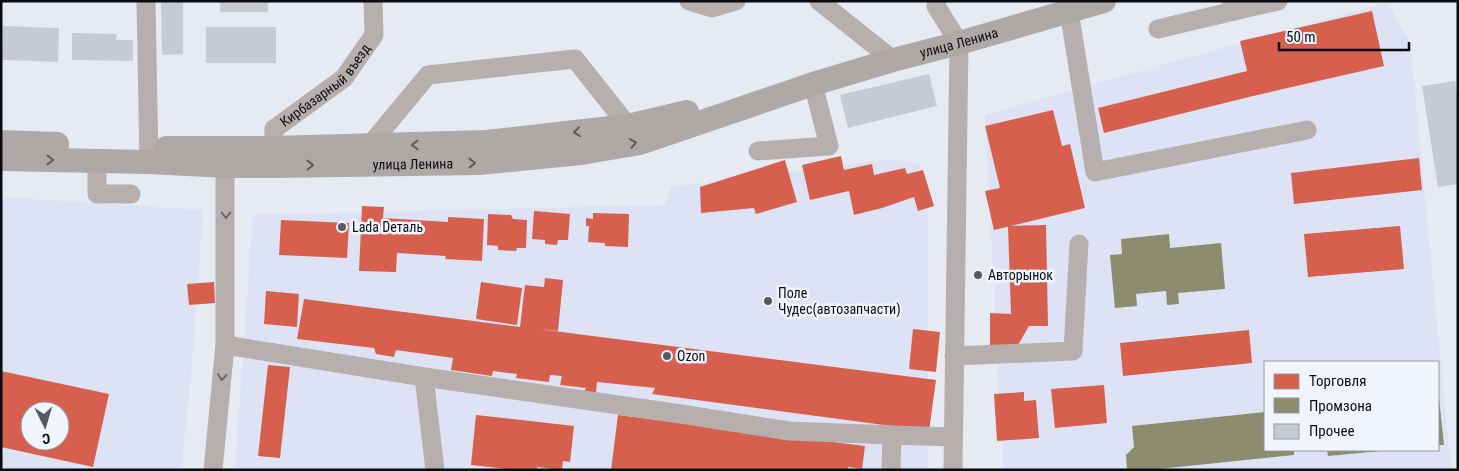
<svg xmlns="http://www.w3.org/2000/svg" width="1459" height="471" viewBox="0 0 1459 471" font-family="'Roboto Condensed',sans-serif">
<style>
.built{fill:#dde3f5;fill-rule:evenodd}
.shops{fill:#d6604d;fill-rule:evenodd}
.industry{fill:#8c8c6e}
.building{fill:#c7cad1}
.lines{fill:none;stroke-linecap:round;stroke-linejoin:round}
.minor{stroke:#b6afad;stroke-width:19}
.major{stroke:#aea8a6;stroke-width:24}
.oneway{stroke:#5c5a5c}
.oneway2{stroke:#696667}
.poi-dot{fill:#575a60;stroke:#f1f5ff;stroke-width:2}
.labels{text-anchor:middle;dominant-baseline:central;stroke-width:5;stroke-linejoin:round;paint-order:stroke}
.street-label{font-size:14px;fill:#0a0c11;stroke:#f1f5ff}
.poi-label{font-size:14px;fill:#0a0c11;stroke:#f1f5ff;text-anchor:start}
</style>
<rect width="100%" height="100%" fill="#e6eaf3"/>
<g class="built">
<path d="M1387,2l23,40 41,428h-448l-18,-355zM1265,362h173v88h-173z"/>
<polygon points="890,159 920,165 928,185 928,470 235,470 253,215 665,205 671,187"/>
<path d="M1,197l202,13 -12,166 -10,94h-180zM30,411h30v30h-30z"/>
</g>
<g class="shops">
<polygon points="1372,11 1384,66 1253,96 1104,133 1098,108 1247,71 1240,41"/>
<polygon points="1053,110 1062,146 1070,144 1085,208 994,230 985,191 1000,188 985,126"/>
<polygon points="841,156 844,170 872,164 874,175 905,168 907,174 923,170 934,206 918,211 914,197 882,208 854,215 849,191 810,200 802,165"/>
<polygon points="1419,158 1422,190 1294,204 1291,173"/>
<polygon points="785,160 797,202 756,214 754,208 701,213 700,187"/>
<polygon points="362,206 384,207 383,218 448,222 448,217 484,219 482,261 445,259 446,256 397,253 396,272 359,271"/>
<polygon points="534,211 570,214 568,240 558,240 557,245 545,244 545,240 532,239"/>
<polygon points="593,213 629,214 628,247 605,246 605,243 588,242 589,226 586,226 586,218 593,219"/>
<polygon points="488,214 511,215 513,219 527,220 526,248 517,248 516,251 498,250 498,246 487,245"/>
<polygon points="281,220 349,223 347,258 279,255"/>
<polygon points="1046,225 1048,326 1029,326 1018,345 990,346 990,313 1011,314 1008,226"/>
<polygon points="1400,226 1404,269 1308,277 1304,234"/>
<polygon points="545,278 563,280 558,331 538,329 936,380 929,431 652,394 655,388 597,382 596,393 584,392 586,388 560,385 562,376 550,375 549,382 516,378 517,374 493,371 492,376 451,370 453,358 396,350 394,357 376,354 374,348 297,339 304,299 520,327 525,285 544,287"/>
<polygon points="214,282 215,303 189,305 187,284"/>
<polygon points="481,282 522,288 517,325 476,319"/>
<polygon points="266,291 299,294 297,327 264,324"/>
<polygon points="913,329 940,332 936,372 909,369"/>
<polygon points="1249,330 1252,363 1123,376 1120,343"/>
<polygon points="268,365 290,367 280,458 258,456"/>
<path d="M1,371l108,23 -16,73 -92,-20zM30,411h30v30h-30z"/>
<polygon points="1104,385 1107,423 1055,428 1051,389"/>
<polygon points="1024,392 1024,401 1036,400 1039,438 997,441 994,394"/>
<polygon points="476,415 574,426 570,462 563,461 562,470 537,467 537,470 518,470 471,465"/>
<polygon points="618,415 865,446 862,469 848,467 848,470 611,470"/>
</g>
<g class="industry">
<polygon points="1169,234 1170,248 1221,243 1225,289 1178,293 1179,304 1167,305 1166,291 1136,294 1137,306 1115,308 1110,255 1122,254 1121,239"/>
<polygon points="1438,398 1439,398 1444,445 1438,445"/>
<polygon points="1265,412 1265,450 1294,450 1294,455 1149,470 1127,470 1126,455 1134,447 1132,426"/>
<polygon points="1327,450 1380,450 1381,451 1328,456"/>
</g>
<g class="building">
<polygon points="161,1 183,1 183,54 162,55"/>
<rect x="220" y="1" width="48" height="11"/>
<polygon points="3,26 59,28 58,62 2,60"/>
<rect x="206" y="27" width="70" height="36"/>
<polygon points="72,33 117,34 116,40 133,40 133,61 72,60"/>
<polygon points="929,74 937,106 848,128 840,95"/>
<polygon points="1455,81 1458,100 1458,184 1438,187 1422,86"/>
</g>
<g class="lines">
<g class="minor">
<polyline points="146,1 149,162"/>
<polyline points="689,1 712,8 736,1"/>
<polyline points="819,1 893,60"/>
<polyline points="937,1 936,6 959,43 953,470"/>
<polyline points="1069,11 1095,172 1307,130"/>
<polyline points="1234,11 1278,1"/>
<polyline points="1158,29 1234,11 1231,1"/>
<polyline points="369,146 428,75 575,59 628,126"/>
<polyline points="758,151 829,146 813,84"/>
<polyline points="97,161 97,194 131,194"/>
<path id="s1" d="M273,162l1,-33 70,-51 30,-43 -1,-34"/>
<polyline points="225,345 424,377 681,414 789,431 892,435"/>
<polyline points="954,356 1073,351 1079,244"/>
<polyline points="424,377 435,470"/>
<polyline points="213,470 225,345 225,152"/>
<polyline points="891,470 892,435 953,437"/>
</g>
<g class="major">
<polyline points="1,142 57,144"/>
<polyline points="166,148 273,148 487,142 628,126 687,112"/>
<path id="s2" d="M1,159l148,3 77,4h47l206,-3 102,-10 59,-10 173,-59 80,-24 66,-17 145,-42"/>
</g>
</g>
<defs><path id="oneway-chevron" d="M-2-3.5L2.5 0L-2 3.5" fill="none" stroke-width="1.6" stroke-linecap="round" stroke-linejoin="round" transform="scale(1.25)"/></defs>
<g class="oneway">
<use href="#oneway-chevron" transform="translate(577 132) rotate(173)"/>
<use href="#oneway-chevron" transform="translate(633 143) rotate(-11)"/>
<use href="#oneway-chevron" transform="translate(415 145) rotate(178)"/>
<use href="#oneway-chevron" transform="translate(50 160) rotate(1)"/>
<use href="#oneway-chevron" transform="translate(472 163) rotate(-1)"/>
<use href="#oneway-chevron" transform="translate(310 165) rotate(-1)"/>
</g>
<g class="oneway2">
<use href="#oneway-chevron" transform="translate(226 215) rotate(90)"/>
<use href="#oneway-chevron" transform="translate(222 377) rotate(96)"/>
</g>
<g class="poi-dot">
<circle cx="342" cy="227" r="5"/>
<circle cx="978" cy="275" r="5"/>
<circle cx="768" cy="301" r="5"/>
<circle cx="667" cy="356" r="5"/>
</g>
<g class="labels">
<g class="street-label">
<text stroke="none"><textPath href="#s2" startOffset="975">улица Ленина</textPath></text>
<text stroke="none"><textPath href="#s1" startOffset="101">Кирбазарный въезд</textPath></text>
<text stroke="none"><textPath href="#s2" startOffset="412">улица Ленина</textPath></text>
</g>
<g class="poi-label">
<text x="352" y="227">Lada Dеталь</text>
<text x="988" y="275">Авторынок</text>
<text x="778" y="293">Поле<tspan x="778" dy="16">Чудес(автозапчасти)</tspan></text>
<text x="677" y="356">Ozon</text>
</g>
</g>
<rect width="1459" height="471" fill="none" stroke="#0a0c11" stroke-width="5"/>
<rect x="1264" y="361" width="175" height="90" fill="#f1f5ff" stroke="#9598a0"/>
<rect x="1274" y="374" width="25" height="15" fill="#d6604d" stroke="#9598a0"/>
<text x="1309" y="386" font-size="15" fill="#0a0c11">Торговля</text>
<rect x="1274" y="398" width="25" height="15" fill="#8c8c6e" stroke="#9598a0"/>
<text x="1309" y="411" font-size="15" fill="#0a0c11">Промзона</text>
<rect x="1274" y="424" width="25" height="15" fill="#c7cad1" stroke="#9598a0"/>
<text x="1309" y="436" font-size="15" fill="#0a0c11">Прочее</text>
<g transform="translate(45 426) rotate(175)"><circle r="24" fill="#f1f5ff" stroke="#9598a0"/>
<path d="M0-4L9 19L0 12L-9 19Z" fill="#575a60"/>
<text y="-8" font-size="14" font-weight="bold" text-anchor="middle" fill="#0a0c11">С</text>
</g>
<path d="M1279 42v8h130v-8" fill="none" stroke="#0a0c11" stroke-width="2.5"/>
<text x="1286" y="42" font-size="15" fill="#0a0c11" stroke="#f1f5ff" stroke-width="4" paint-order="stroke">50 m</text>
</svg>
